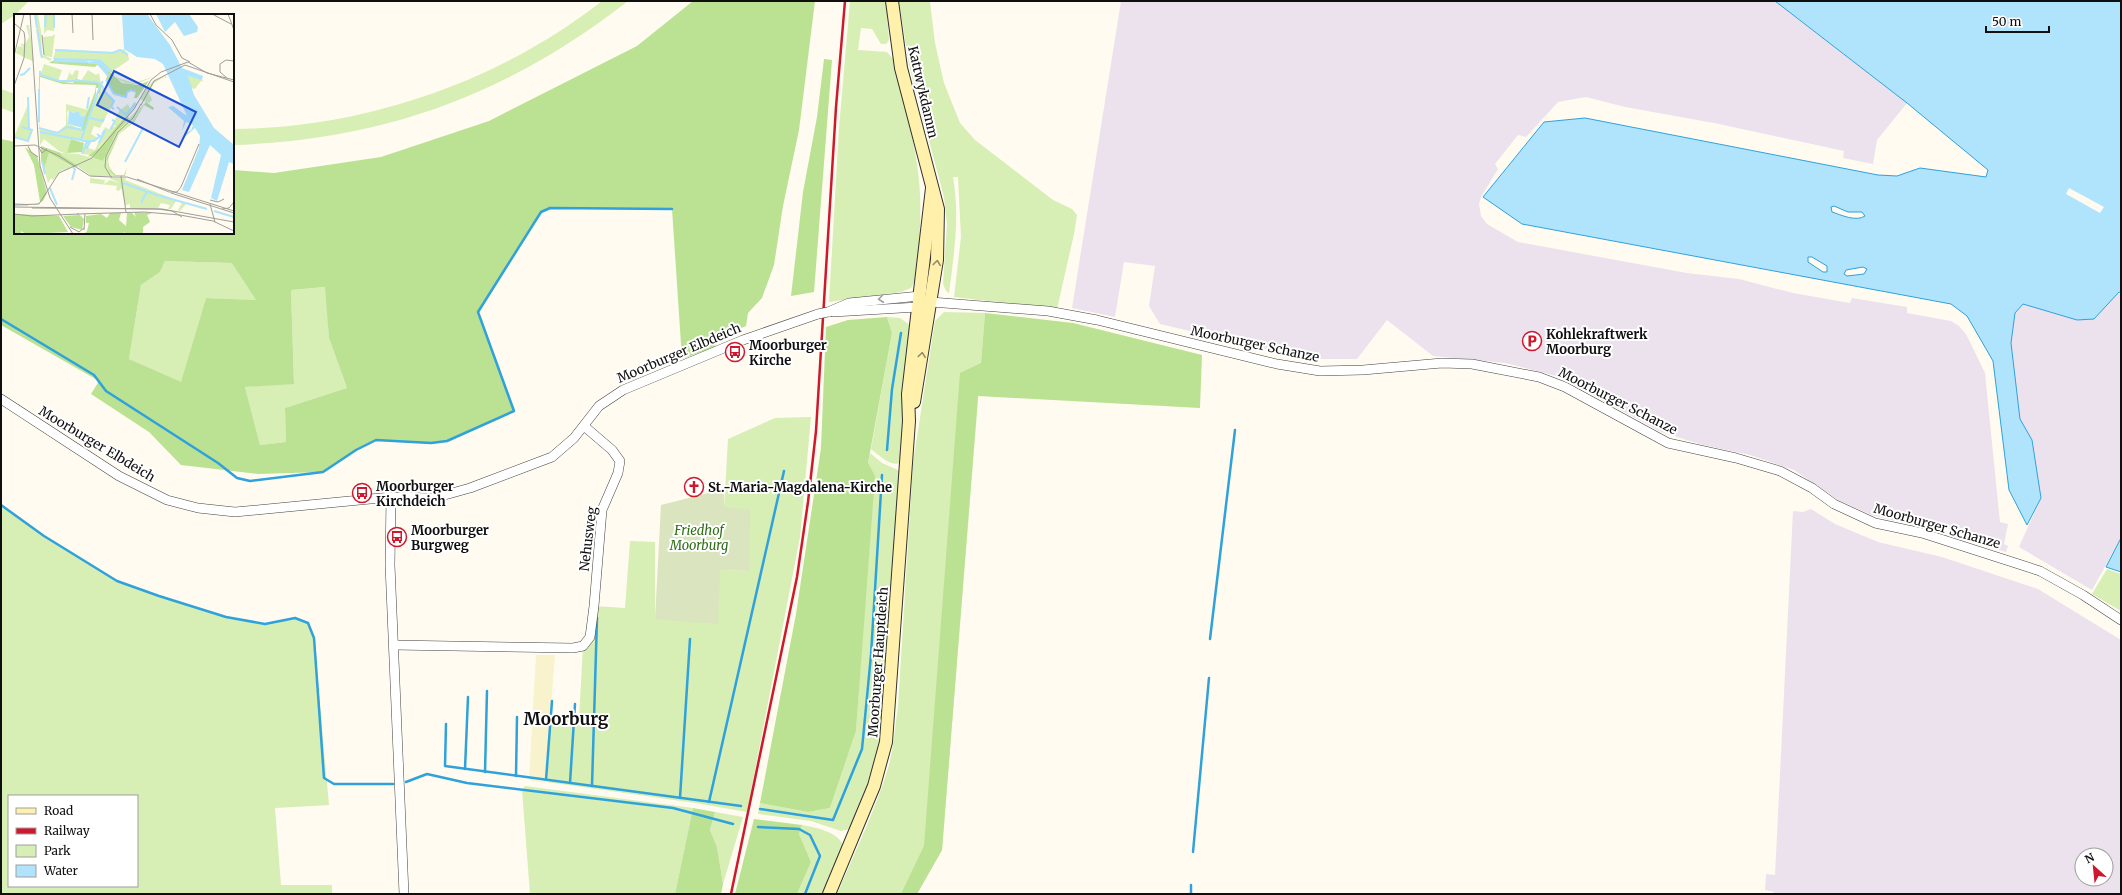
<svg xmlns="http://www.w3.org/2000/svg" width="2122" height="895" viewBox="0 0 2122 895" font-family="Merriweather,serif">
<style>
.industrial{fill:#ece2ee;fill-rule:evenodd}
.farmland{fill:#f8f2cd}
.green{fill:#d7eeb5;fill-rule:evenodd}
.forest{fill:#bbe193;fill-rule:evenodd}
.cemetery{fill:#dae4be}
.water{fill:#afe4fc;stroke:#2fa1db;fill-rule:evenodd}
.pier{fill:#fffbf0}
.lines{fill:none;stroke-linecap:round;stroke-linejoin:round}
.stream{stroke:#2fa1db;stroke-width:2.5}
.street-casing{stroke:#424242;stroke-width:10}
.secondary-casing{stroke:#313131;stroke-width:14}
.street{stroke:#fff;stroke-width:9}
.secondary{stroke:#fff0ab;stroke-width:12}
.rail{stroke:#ce182c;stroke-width:2.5}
.street-bridge-casing{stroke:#424242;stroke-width:10;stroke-linecap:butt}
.street-bridge{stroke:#fff;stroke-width:9}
.oneway{stroke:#938b65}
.oneway2{stroke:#9f9f9f}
.labels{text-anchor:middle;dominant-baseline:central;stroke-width:4;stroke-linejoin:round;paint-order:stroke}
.street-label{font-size:13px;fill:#0f0f0f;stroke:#fff}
.poi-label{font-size:13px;font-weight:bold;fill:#0f0f0f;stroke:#fff;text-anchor:start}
.park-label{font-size:13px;font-style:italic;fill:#2f6e18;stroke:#fff}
.district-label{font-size:17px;font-weight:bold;fill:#0f0f0f;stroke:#fff}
.inset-river{fill:none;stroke:#afe4fc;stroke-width:2}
.inset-road{fill:none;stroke:#9f9d96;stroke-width:1}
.view{fill:#1d4ed8;fill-opacity:0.15;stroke:#1d4ed8;stroke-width:2}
.inset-edge{fill:none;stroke:#0f0f0f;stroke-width:2}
</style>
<rect width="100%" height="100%" fill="#fffbf0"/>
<g class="industrial">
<polygon points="1121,1 1775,1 1907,103 1877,140 1873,164 1843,158 1844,151 1714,123 1625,107 1586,97 1558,102 1526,137 1518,135 1495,164 1498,169 1481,197 1479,204 1481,216 1487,224 1518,242 1687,273 1739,279 1793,293 1850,303 1852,298 1907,307 1907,313 1951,321 1959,326 1966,334 1985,373 2000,522 2008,524 2004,544 2008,546 2006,552 1976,544 1967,534 1909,518 1895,521 1871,515 1838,500 1794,470 1750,455 1703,445 1661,432 1560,377 1505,363 1433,356 1387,320 1357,359 1312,359 1291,355 1160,324 1149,306 1155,266 1124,262 1115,317 1072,308"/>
<polygon points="2121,293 2121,538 2092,590 2019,547 2041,498 2032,440 2020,419 2011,343 2015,313 2023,304"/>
<path d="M1811,509l24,15 43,18 64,15 96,32 83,51v254h-347v-2l-9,-2 1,-16 9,1 18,-364 10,1zM2082,855h24v24h-24z"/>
</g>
<polygon class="farmland" points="536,655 555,655 545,783 529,780"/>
<g class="green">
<polygon points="1,1 29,1 15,15 1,24"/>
<path d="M602,1h26c-119,93 -244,139 -395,144v-16c131,-1 266,-47 369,-128z"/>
<path d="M850,1h36l3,39 -3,4h-5l-9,-15 -11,-1 -3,22 29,2 7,8c8,35 18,69 23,104 6,39 3,77 -2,116l-4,8 -10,4 -72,10 10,-174z"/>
<path d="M899,1h31l5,42 9,40 16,40 15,17 78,60 19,9 5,6 -3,19 -17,75 -103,-12 7,-60 -3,-60h-5c7,38 1,78 -4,116l-3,-2 -3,-7 4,-60 -3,-27 -35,-132z"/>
<polygon points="1,89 15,94 15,113 1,108"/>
<polygon points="165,261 233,263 256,300 206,298 181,383 129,359 141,285 160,272"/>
<polygon points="326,287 329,338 347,388 285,408 286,442 260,445 245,387 294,383 291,290"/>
<path d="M944,312l41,1 -43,537 -25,44h-80c18,-42 39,-85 52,-129 5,-19 6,-39 9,-58l15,-244 22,-142z"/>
<path d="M887,317l13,1 11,8 -11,137c-10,4 -22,-9 -29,-14l21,-116z"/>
<polygon points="811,417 800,537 747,812 695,803 547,782 551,718 579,719 583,646 594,606 625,608 630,541 655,542 655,619 720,570 749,571 724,508 728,439 775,418"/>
<polygon points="870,453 882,463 900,471 883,733 875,771 850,829 841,831 811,821 758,814 760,803 808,812 830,808 856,731 862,644 868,463"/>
<path d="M1,505l43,31 73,45 42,15 67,21 39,7 30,-6 13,5 6,15 15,167 -54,3 6,77h51v9h-331zM9,796h128v90h-128z"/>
<polygon points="2107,569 2121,574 2121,611 2092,594"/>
<polygon points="525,786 693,808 675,894 530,894 522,790"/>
<polygon points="715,812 743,817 723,884 717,847 710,830"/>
<path d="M802,825c13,2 36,7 41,20l-20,49h-26l14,-32 -12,-28z"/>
</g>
<g class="forest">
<path d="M693,1h122l-16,129 -16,76 -9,59 -12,33 -14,15 -2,13 -28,12 -3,9 -33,12 -10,-150 -122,-1 -9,4 -63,100 36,99 -67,30 -16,2 -55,-3 -20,10 -33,22 -65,2 -77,-9 -32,-33 -58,-38 8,-13 -98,-56v-186l14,3v91h218v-63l41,3 107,-16 108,-36 148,-75zM165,261l67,2 24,37 -50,-2 -25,84 -52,-23 12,-74 19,-13zM325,287l4,51 18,50 -62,20 1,34 -26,3 -15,-58 49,-3 -3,-94z"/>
<polygon points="824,59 832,60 814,292 791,296 803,192 817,117"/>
<polygon points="985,313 1073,323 1202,355 1200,408 978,396 942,850 917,894 901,894 924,846 960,373 981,363"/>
<polygon points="887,317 892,333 868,463 875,476 856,731 830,808 808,812 760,803 796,614 821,448 826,327 848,320"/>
<polygon points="693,808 715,812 710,830 717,847 723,884 721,894 675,894"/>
<polygon points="754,819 802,825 799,834 811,862 797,894 735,894"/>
</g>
<polygon class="cemetery" points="724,489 724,507 750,510 749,571 720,570 718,624 655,619 661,505"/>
<g class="water">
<path d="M1775,1h346v292l-2,-1 -25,27 -17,1 -54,-16 -8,9 -4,30 9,76 12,21 9,58 -14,27 -18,-35 -16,-129 -26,-45 -16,-12 -429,-80 -39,-27 61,-75 41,-4 293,57 19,1 23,-8 66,9 2,-7 -81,-67zM1834,206l14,6h14l3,4c-9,6 -24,-1 -33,-4l-1,-5zM1808,257h4l15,9v6h-4l-15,-10zM1863,267l4,2 -3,5 -17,2 -3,-2 2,-4z"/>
<polygon points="2121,538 2121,572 2106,567"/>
</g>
<polygon class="pier" points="2069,188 2104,207 2100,213 2066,194"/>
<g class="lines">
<g class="stream">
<polyline points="1,319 94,375 106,391 218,463 237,478 250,481 323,472 356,450 376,440 431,443 447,441 514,411 478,312 541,212 550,208 672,209"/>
<polyline points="887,450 892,389 901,333"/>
<polyline points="1,505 44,536 117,581 159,596 226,617 265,624 295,618 308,623 314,638 324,778 334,784 393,784"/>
<polyline points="1210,639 1235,430"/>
<polyline points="446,724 445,766 741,806"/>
<polyline points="465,769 468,697"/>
<polyline points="485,772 487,691"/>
<polyline points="516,776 517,717"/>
<polyline points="546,780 552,701"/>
<polyline points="406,782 427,774 467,783 673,808 733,824"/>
<polyline points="570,783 575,704"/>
<polyline points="592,786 597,618"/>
<polyline points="680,798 690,639"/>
<polyline points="709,802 784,471"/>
<polyline points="760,809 833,820 862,749 871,655 882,475"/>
<polyline points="758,827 799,829 810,835 820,856 805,894"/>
<polyline points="1193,852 1209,678"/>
<polyline points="1191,894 1191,885"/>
</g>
<defs>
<g id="street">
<polyline points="931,302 1048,311 1097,320 1277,364 1320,371 1363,370 1442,363 1472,364 1539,377 1565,387 1668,443 1736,458 1780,471 1812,488 1834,504 1875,523 1922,533 2040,571 2083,595 2121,620"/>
<polyline points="828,312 849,303 920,296"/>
<polyline points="833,312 918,307"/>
<polyline points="1,399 119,476 167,500 198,508 235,512 391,497 434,498 470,488 552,457 574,438 599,406 623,390 743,340 818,314"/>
<polyline points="391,497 390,565 404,894"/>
<polyline points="394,645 573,648 583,646 590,637 594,606 602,510 618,473 620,461 612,450 584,426"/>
</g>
<g id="secondary">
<polyline points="892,1 901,68 938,209 937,260 914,402"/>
<polyline points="829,894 874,786 886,742 909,421 908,394 932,188"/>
</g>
</defs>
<use href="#street" class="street-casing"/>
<use href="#secondary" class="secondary-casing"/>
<use href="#street" class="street"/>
<use href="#secondary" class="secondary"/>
<polyline class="rail" points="731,894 797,577 808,502 816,431 836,107 845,1"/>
<defs>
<polyline id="street-bridge" points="818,314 828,312"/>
</defs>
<use href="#street-bridge" class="street-bridge-casing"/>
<use href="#street-bridge" class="street-bridge"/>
</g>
<defs><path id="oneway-chevron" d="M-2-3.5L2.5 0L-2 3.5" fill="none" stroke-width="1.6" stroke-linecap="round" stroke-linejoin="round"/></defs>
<g class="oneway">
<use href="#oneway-chevron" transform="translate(937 263) rotate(-83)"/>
<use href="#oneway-chevron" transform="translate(922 355) rotate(-82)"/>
</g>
<use class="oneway2" href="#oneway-chevron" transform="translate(881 299) rotate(173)"/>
<defs>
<symbol id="parking-ring" viewBox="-11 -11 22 22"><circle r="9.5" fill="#fff" stroke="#ce182c" stroke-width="1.5"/><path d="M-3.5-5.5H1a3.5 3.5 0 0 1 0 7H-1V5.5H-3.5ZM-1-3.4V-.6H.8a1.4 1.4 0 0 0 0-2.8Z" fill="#ce182c"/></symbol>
<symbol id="bus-ring" viewBox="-11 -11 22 22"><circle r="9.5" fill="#fff" stroke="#ce182c" stroke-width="1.5"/><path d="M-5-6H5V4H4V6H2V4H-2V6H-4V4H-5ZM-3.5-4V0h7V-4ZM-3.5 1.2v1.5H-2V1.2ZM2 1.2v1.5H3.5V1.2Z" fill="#ce182c"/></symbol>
<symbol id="church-ring" viewBox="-11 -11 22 22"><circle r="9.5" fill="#fff" stroke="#ce182c" stroke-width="1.5"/><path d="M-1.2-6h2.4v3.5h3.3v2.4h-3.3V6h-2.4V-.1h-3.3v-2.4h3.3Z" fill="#ce182c"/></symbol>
</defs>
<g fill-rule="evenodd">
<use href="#parking-ring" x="1521" y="330" width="22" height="22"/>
<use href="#bus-ring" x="724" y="341" width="22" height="22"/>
<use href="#church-ring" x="683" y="476" width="22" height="22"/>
<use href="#bus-ring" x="351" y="482" width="22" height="22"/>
<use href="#bus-ring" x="386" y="526" width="22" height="22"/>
</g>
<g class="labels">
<g class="street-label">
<text transform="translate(923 92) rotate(77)">Kattwykdamm</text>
<text transform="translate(1255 344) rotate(12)">Moorburger Schanze</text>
<text transform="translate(679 353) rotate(-23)">Moorburger Elbdeich</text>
<text transform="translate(1618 401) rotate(27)">Moorburger Schanze</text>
<text transform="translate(97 444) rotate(31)">Moorburger Elbdeich</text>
<text transform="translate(1937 526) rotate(16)">Moorburger Schanze</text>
<text transform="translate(588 539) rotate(-83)">Nehusweg</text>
<text transform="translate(878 662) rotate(-86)">Moorburger Hauptdeich</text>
</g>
<g class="poi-label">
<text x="1546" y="334">Kohlekraftwerk<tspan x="1546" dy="15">Moorburg</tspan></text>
<text x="749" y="345">Moorburger<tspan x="749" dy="15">Kirche</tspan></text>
<text x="376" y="486">Moorburger<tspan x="376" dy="15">Kirchdeich</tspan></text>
<text x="708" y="487">St.-Maria-Magdalena-Kirche</text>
<text x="411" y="530">Moorburger<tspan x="411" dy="15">Burgweg</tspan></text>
</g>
<g class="park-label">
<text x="699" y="530">Friedhof<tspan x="699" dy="15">Moorburg</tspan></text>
</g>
<g class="district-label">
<text x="566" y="719">Moorburg</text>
</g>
</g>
<g transform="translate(14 14)">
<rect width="220" height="220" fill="#fffbf0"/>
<path d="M21,0h3l3,17 1,24 10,4 -2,2 -10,-5zM30,0h10v17l-7,-1 -3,4zM12,11h3l5,37 -18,-9 2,-7 5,1 -3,-3h5l4,-7zM41,20l-3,23 -8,-1 -1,-19 9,-1zM42,35l55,3 13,-3 4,5 1,6 -18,12 4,5 19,6 21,-7 -16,7 -6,1 -8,-1 -10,-5 -17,-16 -45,-3zM30,50l18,6 -4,11 -18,-5zM57,55l-1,5 3,1 2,-5 4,1 -2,9 4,1 7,-11 8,5 3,-2 2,11 -35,-3zM24,61l2,53 18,4 8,-7v-21l22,6 -2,8 -1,-5 -3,4 -4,-6 -5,2 -4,-3 -2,2 1,12 16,6 12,-34 4,-2 3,-8 4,9 7,6 -14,27 -6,-2 -3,8 7,4 -8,4 -2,6 7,2 10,-23 5,3 2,-4 4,1 -24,28 -10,-1 4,-12 -15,-4 -4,16 -8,-3 -15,-12 -4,6zM152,62v2l-2,-1 -10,6 -5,10 3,7 -3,3 -3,-1 -12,20 -15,12 -12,28 8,14 -22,1 -32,-22v-2l17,1 25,7 14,-30 12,-11 -2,-3 -2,2v-4l-9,12 -3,-3 6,-13 9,-7 2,5 4,-7 3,1 -9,13 1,2 17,-16 -6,-3 9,-14 5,-5zM175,62l12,3 3,3 -3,-1 -6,8 -4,-1 -4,-9zM14,91l1,24 3,1 -4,11 -14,-4zM35,139l23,14 -11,4 -8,9 -2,-2 -3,5 -4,-14zM76,164l15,2 -1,4 6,-4 10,3 -11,-5h17l-1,2 61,24 -6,7 -2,-1 4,-7 -6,-2 -5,8h-3l2,-4 -9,-2 -3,5h-28v-4l-4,1v3l-5,-20 -2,3 -3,-1 1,-4 -27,-3z" fill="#d7eeb5"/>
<path d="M38,47l46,1 24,21 16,2 11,-4 -12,17h-3l2,-6 -5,-2 -4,2 -1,5 -3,-1 -11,-4 -6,-12 1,-4 -9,-12 -3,3 -46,-4zM25,61l25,7 9,1 3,-4 26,5 -2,10h-3l2,-6h-3v6l-12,37 -3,-3 14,-36 1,-7 -33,-1 -23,-7v51l17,4 -17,-4zM132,88l8,6 -1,2 -9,-5 -10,17 -15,12 -11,24 1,11 7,6h8l3,-7 -2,8h-10l-6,-6 -2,-12 12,-24 14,-12zM111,102v3l2,-2 2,3 -12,11 -14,30 -10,-3 4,-6 -4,5 -5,-1 11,-8zM57,125l13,4 -2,9 -15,1zM27,132l20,7v2l17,11 -5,1 -24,-14 -5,16 -3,-9zM11,133l12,9 10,37 -4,8 -8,4h-21v-2l19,2 7,-3 -6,-37zM120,198l18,1 -5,2 3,7 -7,5v7h-18v-2l-3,2h-38l3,-3 2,-8h-3v-7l15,-2 6,4 3,-5h11l-2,7 7,6 1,-13h5l4,4zM0,200l45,2 9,16 -42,2 -5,-3v3h-7zM66,201l4,4 -2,11 -11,-3 -8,-11z" fill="#bbe193"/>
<path d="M108,0h25l23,31 12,23 21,8 -1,4 -14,-4 6,19 20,33 20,17v19l-5,-2 -12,39 -6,-3 10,-43 -11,-10 -21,47 -7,-2 17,-42 1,-12 -5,-8 -9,8 -2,-2 7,-4 2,-5 -7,-3 -4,9 2,-10 -16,-14 5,-1 14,10 -24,-52 -8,-5 -18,-2 -13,-8zM142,0h33l9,13 -1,5 -13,4 -9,-14 -10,10zM55,96l4,3 5,-2 4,6 4,-4 -3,15 -15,-4z" fill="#afe4fc"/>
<path class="inset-river" d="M21,0l2,14M31,13l1,-13M40,14v-14M23,15l5,29M41,36l58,3 7,-3 8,5M40,45l39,1M79,46l8,1 11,11M39,47l34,1M79,48l7,1 8,8M74,49h9l12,13M26,57v4l20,6h16M6,61l4,-1 6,-6M92,66l8,14 12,3 1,-5 4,-2 5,2M62,67l22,1M89,67l-2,3 4,8 9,9 -3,6 3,2M25,75v33M14,83l1,31M103,93l10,9M73,95l2,-12M112,101l9,-11M76,104l13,3 1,-3M25,114l18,5 10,-6 16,3M96,116l5,-9 -3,-1M26,118l41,8 19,-54 -1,-4M0,123l14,4 4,-11 -10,-3M68,127h12l6,-5 -3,-2M85,129l6,-13 -3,4M68,140l4,-11 4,-1 -3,6 -2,-1M28,147l3,13M111,148l18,-34M58,166l3,-11 -2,-2M109,169l34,12M36,174l7,17M143,181l50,14M127,189l6,-12M0,190l14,1M200,197l20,6"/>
<path class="inset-road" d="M16,0l10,152 10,32 23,36M58,0l1,19M78,0l1,26M136,0l6,11 16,15 10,18 8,4M214,0l6,16M200,1l17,9M28,21l2,20M0,42l10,-42M213,64l-7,-6v-8l6,-4 8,1M0,72l10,-28 1,-19 -1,-7 -10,-9M127,91l13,-24 31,-16 49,17M0,132l21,-1 24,11 31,20 22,1M14,132l3,6 7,5M25,134l3,5 5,-4M107,162l5,36M97,163h16l107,34M97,163l-6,-10 1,-11 12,-24 15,-14 8,-14M123,165l32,13h8l4,-5 18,-43M157,179l63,20M196,186l8,2 6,-3M196,190l5,18M0,191l25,-1 20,-31 33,-15 42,-49 17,-29 10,-8 27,-10 19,11 27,7M0,193l144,2 14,2 10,6M18,194l130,1 72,13M208,195l7,-1 5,-6M0,200l18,2 47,-2M63,200l67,-2 36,3 33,6 21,10M56,213l9,5 5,-4M70,216l1,-16"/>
<path class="view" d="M100,57l82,41 -17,35 -82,-42z"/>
<rect width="220" height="220" class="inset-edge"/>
</g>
<rect width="2122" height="895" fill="none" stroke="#0f0f0f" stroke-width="4"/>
<rect x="8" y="795" width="130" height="92" fill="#ffffff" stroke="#9f9f9f"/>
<rect x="16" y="808" width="20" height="6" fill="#fff0ab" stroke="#9f9f9f"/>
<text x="44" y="815" font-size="12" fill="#0f0f0f">Road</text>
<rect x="16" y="828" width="20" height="6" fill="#ce182c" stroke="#9f9f9f"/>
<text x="44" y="835" font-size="12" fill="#0f0f0f">Railway</text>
<rect x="16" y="845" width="20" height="12" fill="#d7eeb5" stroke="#9f9f9f"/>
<text x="44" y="855" font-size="12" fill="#0f0f0f">Park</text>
<rect x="16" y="865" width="20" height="12" fill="#afe4fc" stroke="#9f9f9f"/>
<text x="44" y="875" font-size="12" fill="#0f0f0f">Water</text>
<g transform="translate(2094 867) rotate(333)"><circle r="19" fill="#ffffff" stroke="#9f9f9f"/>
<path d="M0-3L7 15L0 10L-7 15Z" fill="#ce182c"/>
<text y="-6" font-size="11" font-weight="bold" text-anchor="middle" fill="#0f0f0f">N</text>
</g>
<path d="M1986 26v6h63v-6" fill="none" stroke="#0f0f0f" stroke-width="2"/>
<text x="1992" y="26" font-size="12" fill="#0f0f0f" stroke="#ffffff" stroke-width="3" paint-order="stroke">50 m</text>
</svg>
